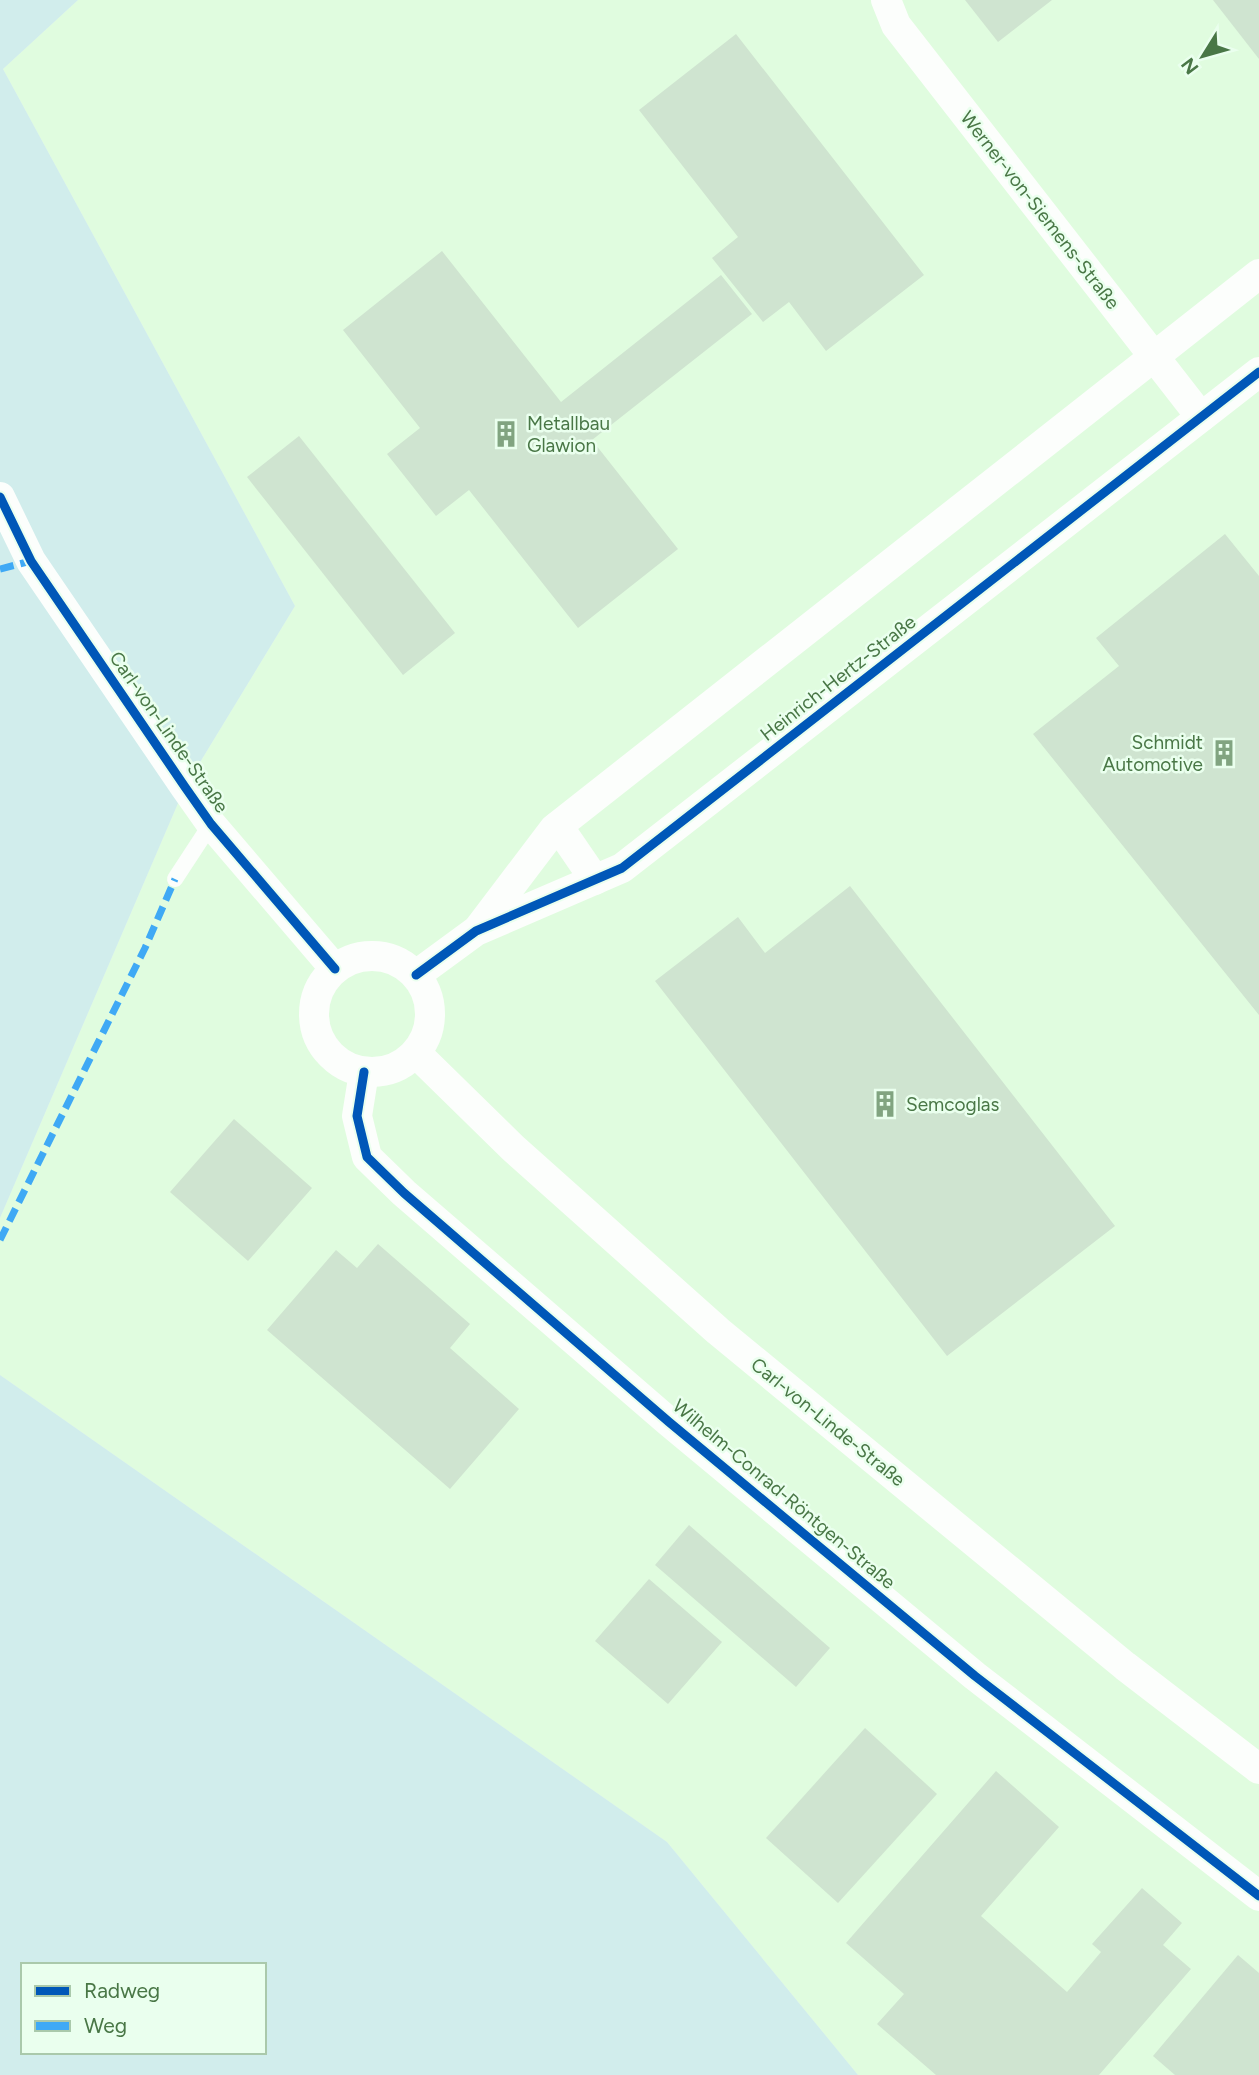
<svg xmlns="http://www.w3.org/2000/svg" width="1259" height="2075" viewBox="0 0 1259 2075" font-family="Figtree,sans-serif">
<style>
.commercial{fill:#e0fcdf}
.green{fill:#d1edec;fill-rule:evenodd}
.building{fill:#cfe4d0}
.lines{fill:none;stroke-linecap:round;stroke-linejoin:round}
.service{stroke:#fcfefc;stroke-width:16}
.minor{stroke:#fcfefc;stroke-width:30}
.quiet{stroke:#3fa9f5;stroke-width:7;stroke-dasharray:14 7;stroke-linecap:butt}
.cycleway-casing{stroke:#eaffee;stroke-width:13}
.cycleway{stroke:#0057b8;stroke-width:9}
.labels{text-anchor:middle;dominant-baseline:central;stroke-width:5;stroke-linejoin:round;paint-order:stroke}
.street-label{font-size:19px;fill:#497746;stroke:#eaffee}
.poi-label{font-size:19px;fill:#497746;stroke:#eaffee;text-anchor:start}
</style>
<rect width="100%" height="100%" fill="#e8f8eb"/>
<polygon class="commercial" points="78,0 1259,0 1259,2075 858,2075 667,1842 0,1375 0,1218 185,787 295,606 3,69"/>
<g class="green">
<polygon points="0,0 78,0 3,69 295,606 185,787 0,1218"/>
<path d="M0,1375l667,467 191,233h-858zM23,1965h241v87h-241z"/>
</g>
<g class="building">
<polygon points="965,0 1052,0 998,42"/>
<polygon points="1213,0 1259,0 1259,59"/>
<polygon points="736,34 924,275 826,351 789,302 763,322 712,258 738,237 639,110"/>
<polygon points="442,251 561,402 721,275 752,314 592,440 678,549 578,628 469,490 436,516 387,454 420,428 343,330"/>
<polygon points="299,436 455,633 403,675 247,477"/>
<polygon points="1225,534 1259,576 1259,1015 1033,734 1119,666 1096,638"/>
<polygon points="850,886 1115,1226 947,1356 655,981 738,917 765,953"/>
<polygon points="234,1119 312,1188 248,1261 170,1192"/>
<polygon points="378,1244 470,1324 450,1348 519,1409 450,1489 267,1330 336,1250 357,1268"/>
<polygon points="689,1525 830,1648 796,1687 655,1565"/>
<polygon points="649,1579 722,1642 668,1704 595,1641"/>
<polygon points="865,1728 937,1794 838,1903 766,1838"/>
<polygon points="996,1771 1059,1827 981,1916 1067,1992 1101,1952 1092,1944 1142,1888 1182,1923 1163,1945 1191,1969 1099,2075 936,2075 877,2024 904,1994 846,1943"/>
<polygon points="1238,1955 1259,1973 1259,2075 1175,2075 1153,2056"/>
</g>
<g class="lines">
<polyline class="service" points="175,879 211,824"/>
<g class="minor">
<polyline points="886,0 896,25 1201,417"/>
<polyline points="0,497 31,561 185,787 211,824 335,969"/>
<polyline points="558,826 595,880"/>
<polyline points="479,928 554,829 1259,274"/>
<circle cx="372" cy="1014" r="58"/>
<polyline points="416,975 476,931 622,868 1259,372"/>
<polyline points="416,1053 513,1148 718,1331 1125,1666 1259,1769"/>
<polyline points="364,1072 357,1116 367,1157 404,1193 669,1422 975,1676 1259,1896"/>
</g>
<g class="quiet">
<polyline points="0,569 31,561"/>
<polyline points="0,1240 145,948 175,879"/>
</g>
<defs>
<g id="cycleway">
<polyline points="0,497 31,561 185,787 211,824 335,969"/>
<polyline points="416,975 476,931 622,868 1259,372"/>
<polyline points="364,1072 357,1116 367,1157 404,1193 669,1422 975,1676 1259,1896"/>
</g>
</defs>
<use href="#cycleway" class="cycleway-casing"/>
<use href="#cycleway" class="cycleway"/>
</g>
<defs>
<symbol id="building-bare" viewBox="-9 -9 18 18"><path d="M-4-6H4V6H1V3H-1V6H-4ZM-2.5-4.3h1.7v1.8h-1.7ZM.8-4.3h1.7v1.8H.8ZM-2.5-1h1.7V.8h-1.7ZM.8-1h1.7V.8H.8Z" fill="#81a480" stroke="#eaffee" stroke-width="2.5" paint-order="stroke"/></symbol>
</defs>
<g fill-rule="evenodd">
<use href="#building-bare" x="487" y="415" width="38" height="38"/>
<use href="#building-bare" x="1205" y="734" width="38" height="38"/>
<use href="#building-bare" x="866" y="1085" width="38" height="38"/>
</g>
<g class="labels">
<g class="street-label">
<text transform="translate(1040 210) rotate(52)">Werner-von-Siemens-Straße</text>
<text transform="translate(838 678) rotate(-38)">Heinrich-Hertz-Straße</text>
<text transform="translate(169 732) rotate(55)">Carl-von-Linde-Straße</text>
<text transform="translate(828 1422) rotate(39)">Carl-von-Linde-Straße</text>
<text transform="translate(784 1494) rotate(40)">Wilhelm-Conrad-Röntgen-Straße</text>
</g>
<g class="poi-label">
<text x="527" y="423">Metallbau<tspan x="527" dy="22">Glawion</tspan></text>
<text x="1203" y="742" text-anchor="end">Schmidt<tspan x="1203" dy="22">Automotive</tspan></text>
<text x="906" y="1104">Semcoglas</text>
</g>
</g>
<rect x="21" y="1963" width="245" height="91" fill="#eaffee" stroke="#aac9ab" stroke-width="2"/>
<rect x="35" y="1986" width="35" height="10" fill="#0057b8" stroke="#aac9ab" stroke-width="2"/>
<text x="84" y="1998" font-size="21" fill="#497746">Radweg</text>
<rect x="35" y="2021" width="35" height="10" fill="#3fa9f5" stroke="#aac9ab" stroke-width="2"/>
<text x="84" y="2033" font-size="21" fill="#497746">Weg</text>
<g transform="translate(1203 56) rotate(233)" stroke="#eaffee" stroke-width="5" paint-order="stroke">
<path d="M0-5L12 26L0 18L-12 26Z" fill="#497746"/>
<text y="-10" font-size="19" font-weight="bold" text-anchor="middle" fill="#497746">N</text>
</g>
</svg>
